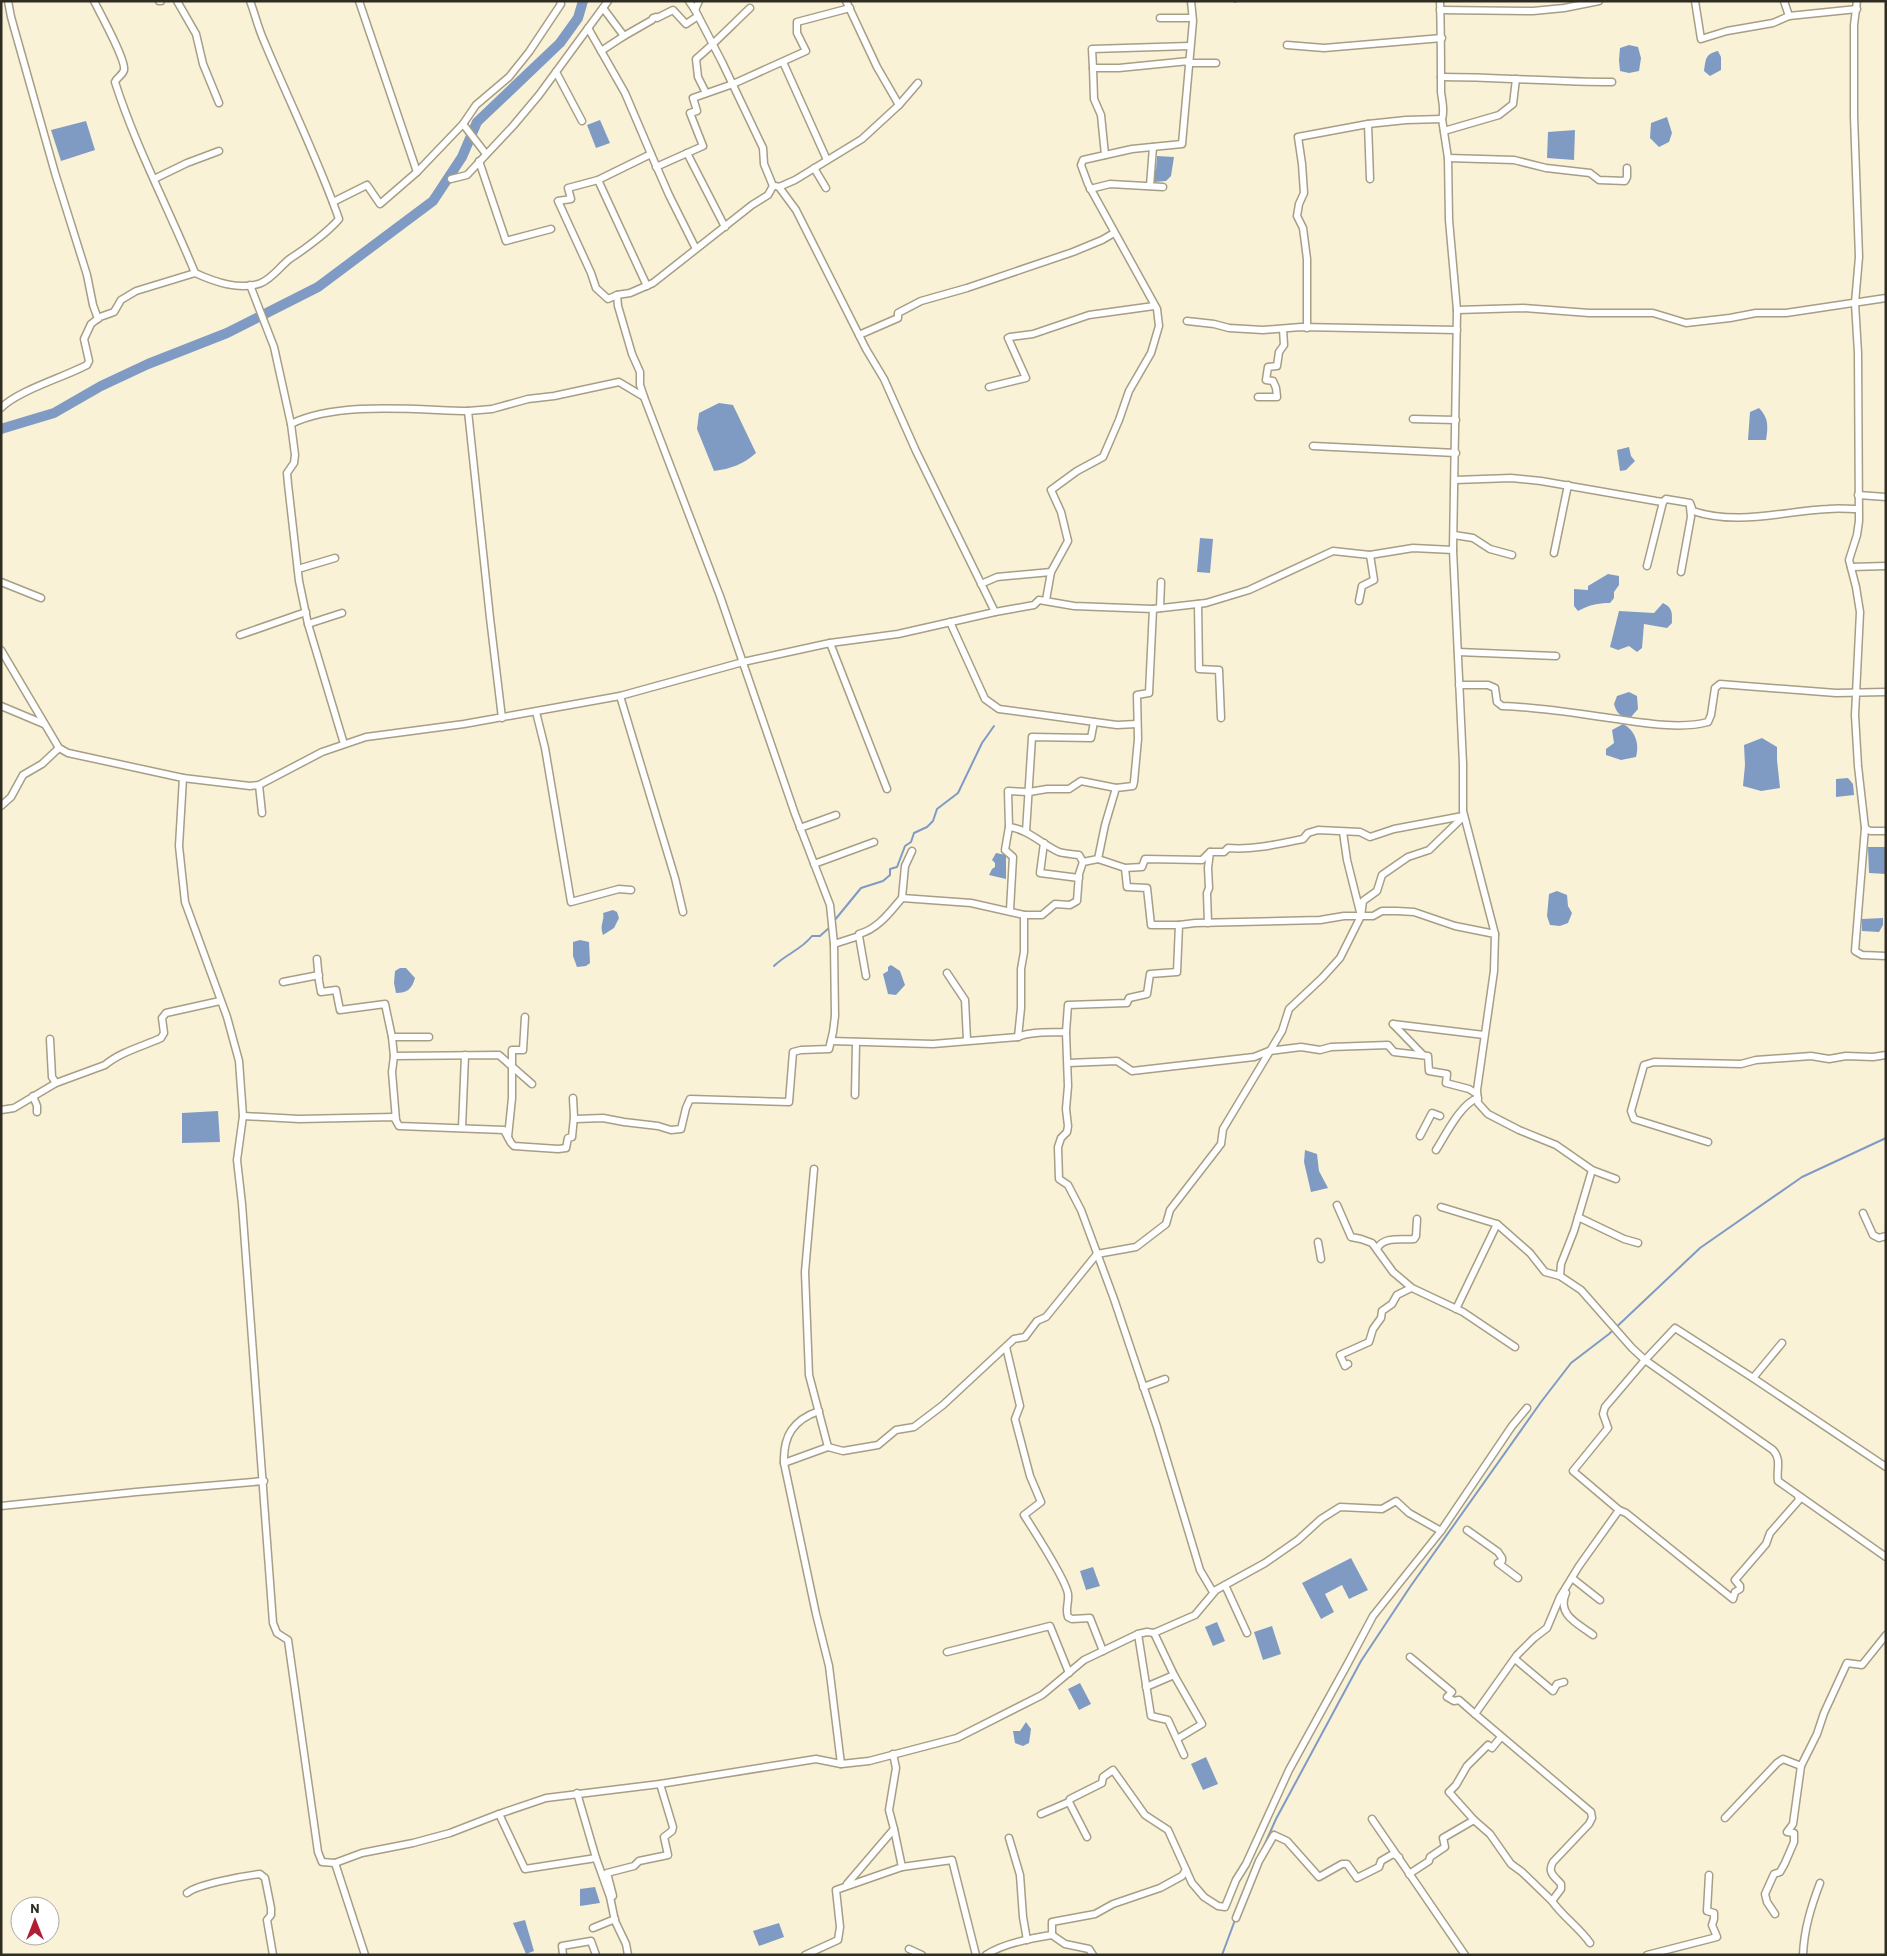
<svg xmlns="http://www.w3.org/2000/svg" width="1887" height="1956" viewBox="0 0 1887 1956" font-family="Barlow,sans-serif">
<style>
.water{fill:#7f9bc4}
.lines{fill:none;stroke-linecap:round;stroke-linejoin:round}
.stream{stroke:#7f9bc4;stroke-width:2}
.river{stroke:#7f9bc4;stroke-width:10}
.minor-casing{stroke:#a69e85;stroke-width:9}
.minor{stroke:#fff;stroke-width:6}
</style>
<rect width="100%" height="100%" fill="#faf2d7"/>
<g class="water">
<polygon points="1629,45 1638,47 1641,58 1639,71 1629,73 1620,71 1619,60 1620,48"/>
<path d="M1718,51l3,6v13l-11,6 -6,-5c2,-12 1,-17 14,-20z"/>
<polygon points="1667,117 1672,133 1669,142 1659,147 1650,138 1651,123"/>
<polygon points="600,120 610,143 596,148 587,125"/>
<polygon points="86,121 95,150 61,161 51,130"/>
<polygon points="1575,130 1574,160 1547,158 1548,132"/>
<polygon points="1157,156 1174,157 1171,176 1166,181 1154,182 1153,173 1156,169"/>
<path d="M719,403l14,2 23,48c-12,11 -26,16 -42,18l-17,-42 2,-16z"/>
<path d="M1759,408c10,10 9,19 7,32h-18l2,-28z"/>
<polygon points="1629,447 1631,456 1635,461 1626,470 1620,471 1617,450"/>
<polygon points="1200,538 1213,539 1210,573 1197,572"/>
<path d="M1608,574l11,2v9l-5,7v6l-4,5c-12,0 -21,2 -32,8l-4,-5v-17l14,1v-4z"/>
<path d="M1663,603c10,5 9,10 9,20l-5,5 -23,-4 -2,24 -5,4 -8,-6 -11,4 -8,-3 9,-36 35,2z"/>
<path d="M1629,692l8,4 1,13 -7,8c-11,0 -14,-3 -17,-13l3,-8z"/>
<path d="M1623,724c12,6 17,20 13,33l-15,3 -15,-5v-6l8,-6 -2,-13z"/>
<polygon points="1762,738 1777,747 1777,760 1780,788 1761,791 1743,786 1745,765 1744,745"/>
<polygon points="1848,778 1853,784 1854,795 1836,797 1836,779"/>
<polygon points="1868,847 1886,847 1886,874 1869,873"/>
<polygon points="996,853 1006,855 1006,879 989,875 992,869 995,867 995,863 992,860"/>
<polygon points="1557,891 1567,895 1568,906 1572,913 1568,923 1560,926 1550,925 1547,916 1549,894"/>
<path d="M613,910l4,2 2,6 -5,10 -11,7c-4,-11 2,-14 0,-22z"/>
<polygon points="1883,918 1883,925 1879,932 1862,931 1862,919"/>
<polygon points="580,940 589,942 590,963 586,966 577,967 573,956 573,942"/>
<polygon points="891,965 900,971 905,985 896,995 888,994 883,974 888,971 888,967"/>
<path d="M400,968h6l9,10c-3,11 -8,15 -19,15l-2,-10 1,-12z"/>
<polygon points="218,1111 220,1142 182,1143 182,1113"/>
<polygon points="1305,1150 1317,1154 1319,1171 1328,1188 1311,1192 1304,1162"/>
<polygon points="1351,1558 1368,1590 1349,1599 1342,1585 1325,1594 1334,1612 1321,1619 1302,1583"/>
<polygon points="1093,1567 1100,1586 1086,1590 1080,1571"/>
<polygon points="1217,1622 1225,1641 1213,1646 1205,1627"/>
<polygon points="1272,1626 1281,1654 1263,1660 1254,1632"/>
<polygon points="1080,1683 1091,1704 1079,1710 1068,1689"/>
<polygon points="1026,1722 1031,1729 1029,1743 1023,1746 1015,1743 1013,1731 1020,1731"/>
<polygon points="1206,1757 1218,1784 1203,1790 1191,1764"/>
<polygon points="595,1887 600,1903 580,1906 580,1889"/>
<polygon points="525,1920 534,1951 526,1954 513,1923"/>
<polygon points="779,1923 784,1937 759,1946 753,1931"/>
</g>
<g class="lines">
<g class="stream">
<polyline points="1235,2 1236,1"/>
<polyline points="834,921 861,888 883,881 890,875 890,869 897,867 905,846 911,842 914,833 927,827 933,821 937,809 958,793 982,743 994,726"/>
<path d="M774,966c12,-12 27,-16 38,-30h8l10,-9"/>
<polyline points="1263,1848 1276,1819 1361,1661 1410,1587 1541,1402 1571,1363 1609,1334 1700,1248 1802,1177 1886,1138"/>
<polyline points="1222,1955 1235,1920"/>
</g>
<polyline class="river" points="1,429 54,413 101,386 148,364 227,333 318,287 433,201 462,157 477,122 560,43 578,18 583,1"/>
<defs>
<g id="minor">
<polyline points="8,1 11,17 55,173 87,275 93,305 98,319"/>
<path d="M94,1c6,12 32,59 30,69 -1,5 -7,7 -9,12 21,66 54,127 80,191"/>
<polyline points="159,1 161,1"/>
<polyline points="177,1 196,34 203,64 219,103"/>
<polyline points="359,1 417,172"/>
<polyline points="689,1 695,10 722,62 763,148 764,164 773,186 768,195 752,205 653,283 630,293 617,295 608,299 596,288 591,273 558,201 571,199 568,188 598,180 651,154 669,195 696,249"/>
<polyline points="846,1 877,67 899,105"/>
<path d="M1440,1c1,30 1,60 1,91 1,9 4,18 1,27l6,39 1,62 8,90"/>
<polyline points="1695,1 1701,39 1727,31 1773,23 1789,16 1857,9"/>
<polyline points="1784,1 1789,16"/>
<polyline points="1857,1 1854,25 1854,116 1859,257 1855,303 1858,353 1859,521 1857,535 1849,560 1856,587 1860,612 1855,715 1858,766 1865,828 1870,831 1886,831"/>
<polyline points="695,10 699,1"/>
<polyline points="1440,10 1533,11 1564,8 1599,1"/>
<polyline points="1160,18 1192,18"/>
<polyline points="588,28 625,93 651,154"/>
<polyline points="624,36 652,20 653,18 656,17 657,18 673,10 686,24 698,16"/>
<polyline points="1287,45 1324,48 1442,38"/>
<polyline points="601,51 624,36 603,8"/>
<polyline points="783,62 827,160"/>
<polyline points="1188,63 1216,63"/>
<polyline points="1093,68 1092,49 1190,46"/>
<polyline points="556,72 582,121"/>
<path d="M1441,77c57,0 114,5 171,5"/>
<path d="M706,93l-8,-16 -2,-18c19,-16 36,-34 54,-51"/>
<polyline points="463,124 486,154"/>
<polyline points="1368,124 1370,179"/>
<polyline points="1444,131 1499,115 1513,104 1516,79"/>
<polyline points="687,153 725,227"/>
<polyline points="1105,155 1101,115 1094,99 1093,68 1119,68 1189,61"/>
<polyline points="1448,158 1514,160 1546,168 1590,173 1599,180 1625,181 1627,177 1627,168"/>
<polyline points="479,161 506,241 551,229"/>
<polyline points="656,167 703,146 690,113 697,111 693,98 733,84 806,51 797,33 797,22 850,8"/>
<polyline points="814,168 826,188"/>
<polyline points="154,179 187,163 219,151"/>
<polyline points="451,179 467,175 513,126 539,95 608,1"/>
<polyline points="598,180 647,286"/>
<polyline points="776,186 779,187 795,180 862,139 899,105 918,83"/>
<polyline points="1150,186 1153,147"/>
<polyline points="1090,189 1110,184 1163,187"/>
<polyline points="333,202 367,185 380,204 417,172 463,124 476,105 509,77 529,52 561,4 560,1"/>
<polyline points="250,285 274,347 291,424 295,455 294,463 287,473 288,484 299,581 308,624 344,744"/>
<polyline points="617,295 618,306 632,354 640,372 640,385 644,397"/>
<polyline points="1187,321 1214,324 1229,328 1263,330 1301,327 1457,330"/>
<polyline points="1307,328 1307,259 1303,228 1297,216 1299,204 1304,193 1302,164 1298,137 1368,124 1406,120 1442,119"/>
<polyline points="859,335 898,318 898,313 921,301 967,288 1073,252 1102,240 1114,233"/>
<polyline points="989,387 1026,378 1008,338 1010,337 1033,334 1089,315 1154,306"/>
<polyline points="1258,397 1277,397 1276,388 1273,381 1266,380 1268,367 1277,366 1279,352 1284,345 1283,329"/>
<path d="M1,408c16,-17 63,-31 86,-43l2,-4 -5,-22 7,-15 9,-7 14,-5 7,-12 15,-9 59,-18c20,9 45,18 66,10 12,-5 20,-18 30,-25 14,-9 37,-26 48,-39 -21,-60 -50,-118 -75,-178 -6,-13 -9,-27 -14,-40"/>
<polyline points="1413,419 1456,420"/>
<path d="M291,424c47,-23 125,-14 177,-13"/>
<polyline points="1313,446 1456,453"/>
<path d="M1455,480l56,-2 30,3 115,20 7,1 3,-3 24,4 3,8c44,15 91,0 135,-2 10,-1 20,0 30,0"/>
<polyline points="1858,495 1886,497"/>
<polyline points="1454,535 1473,538 1490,549 1512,555"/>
<polyline points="1554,553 1568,485"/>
<polyline points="1647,566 1663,502"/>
<polyline points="1851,567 1886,566"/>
<polyline points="298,569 335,558"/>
<polyline points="1681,572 1691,517 1690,507"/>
<polyline points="1,582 41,598"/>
<polyline points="981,584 997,577 1051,572"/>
<polyline points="1046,600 1051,572 1068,541 1061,512 1051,490 1077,471 1103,457 1119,420 1129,391 1151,353 1159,326 1157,309 1088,184 1081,165 1083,160 1132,149 1182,144 1193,21 1191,1"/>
<polyline points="1359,601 1362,586 1374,580 1370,555"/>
<polyline points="1198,604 1199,669 1219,670 1221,718"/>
<polyline points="1160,608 1161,582"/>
<polyline points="1153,609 1206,603 1249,590 1333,551 1370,555 1413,548 1453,550"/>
<polyline points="995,612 1034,605 1039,600 1074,606 1153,609 1149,693 1137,695 1138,739 1134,782 1133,786 1116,788 1105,825 1098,859 1083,862 1079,874 1077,901 1070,905 1055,904 1042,915 1024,915 1024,952 1021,969 1021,1008 1018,1037"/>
<polyline points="950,622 985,699 999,709 1117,725 1137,724"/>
<polyline points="308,624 342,613"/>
<polyline points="240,635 306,612"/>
<polyline points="830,643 887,789"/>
<polyline points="1,650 59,748 68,753 183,778 179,846 185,902 227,1017 239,1061 243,1116 237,1160 242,1204 273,1623 277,1633 288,1640 318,1852 322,1862 335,1863 362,1853 413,1843 450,1833 499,1814 546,1798 660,1784 816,1759 841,1764 869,1761 957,1738 1042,1695 1084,1660 1138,1634 1151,1716 1168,1720 1184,1755"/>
<polyline points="1458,652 1556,656"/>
<path d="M1459,685h29l7,3 2,14 5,4c36,1 72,7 107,12 30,4 70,12 99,4l3,-7 4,-27 5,-4 116,9 50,-1"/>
<polyline points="620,696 675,878 683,912"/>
<polyline points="1,706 44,724"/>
<polyline points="536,712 545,748 571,902 619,889 631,890"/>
<polyline points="502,718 490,618 468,411 492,409 528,399 554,396 619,382 644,397 720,596 795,814 830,905 834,944 835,1016 833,1032 829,1049 801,1050 793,1052 789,1102 690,1099 686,1108 681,1129 671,1130 658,1126 624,1122 603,1118 576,1119 574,1117"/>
<polyline points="183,778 250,786 259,785 322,752 366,737 464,724 620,696 743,662 830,643 898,634 995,612 916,451 884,379 866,349 796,210 779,187"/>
<polyline points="259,785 262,813"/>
<polyline points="1,806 11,797 23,775 42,764 59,748"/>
<polyline points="1009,827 1005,850 1013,857 1010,910"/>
<polyline points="800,828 836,815"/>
<polyline points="1865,828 1855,951 1862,955 1886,956"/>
<polyline points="1026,832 1032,737 1091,738 1094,722"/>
<polyline points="1343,832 1347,860 1360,912"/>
<polyline points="1044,843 1040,873 1079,878"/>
<path d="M1098,859l27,9 17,-1 3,-8 57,1 8,-8h14l4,-4c26,2 50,-4 75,-9l5,-6 10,-3 42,2 10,5 24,-8 69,-13"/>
<path d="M1083,862l-4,-7c-6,-1 -14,-1 -20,-3 -17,-8 -32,-23 -50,-25l-1,-36 21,1 18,-3h22l12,-8 35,7"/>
<polyline points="814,864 874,842"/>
<polyline points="1125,868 1127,887 1147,888 1151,925 1179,925"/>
<polyline points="902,898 905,866 912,851"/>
<polyline points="1208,923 1207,893 1209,888 1208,868 1210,852"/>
<polyline points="1495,934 1463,811 1463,764 1453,550 1457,310 1523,308 1589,313 1653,313 1686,323 1730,318 1756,313 1786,313 1886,298"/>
<path d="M859,936v-2c19,-5 31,-22 43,-36l69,5 53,12"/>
<polyline points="834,944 859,936 866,976"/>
<polyline points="317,959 319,981 321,992 336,990 340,1010 385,1004 392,1037"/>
<polyline points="947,973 965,1000 967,1040"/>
<polyline points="283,982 319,975"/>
<polyline points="1393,1024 1484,1035"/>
<polyline points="1393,1024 1423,1055"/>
<polyline points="1066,1032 1068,1005 1127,1003 1129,998 1147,994 1150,974 1177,972 1179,925 1195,923 1320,920 1344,916 1373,916 1382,911 1397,911 1414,912 1455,926 1495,934 1494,971 1477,1090 1478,1103 1488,1114 1519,1130 1556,1145 1592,1170 1574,1231 1561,1264 1560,1276"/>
<polyline points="50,1039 52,1077 56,1083"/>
<path d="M831,1041l102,3 85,-7c14,-6 32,-4 48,-5l2,54 -2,23 2,17 -1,6 -6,6 -3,9 1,32 9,6 13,25 33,89 43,128 43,143 13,22"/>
<polyline points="394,1056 392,1037 429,1037"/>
<polyline points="1068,1063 1117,1061 1132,1071 1254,1057 1269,1051 1301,1047 1320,1050 1331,1047 1388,1045 1394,1052 1428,1056 1429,1071 1447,1074 1446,1083 1469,1089 1477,1094"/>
<polyline points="855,1095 856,1042"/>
<polyline points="33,1096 37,1106 37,1112"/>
<path d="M1,1110l13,-2 42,-25 49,-18c15,-13 39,-19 56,-27l3,-5 -2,-15 4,-5 54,-12"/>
<polyline points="243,1116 299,1119 394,1117 399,1126 504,1130 511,1143 514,1146 558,1149 566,1148 568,1138 572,1137 574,1117 573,1098"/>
<polyline points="396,1120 392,1072 394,1056 499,1055 532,1084"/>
<polyline points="462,1128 465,1055"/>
<polyline points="1420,1136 1432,1113 1440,1116"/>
<polyline points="508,1137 512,1098 512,1050 523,1050 525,1017"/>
<polyline points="1708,1142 1634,1119 1631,1111 1644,1065 1654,1062 1741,1064 1756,1060 1811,1056 1829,1059 1846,1056 1873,1057 1886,1055"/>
<path d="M1436,1150c9,-14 25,-47 42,-52"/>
<polyline points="1592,1170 1616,1179"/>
<polyline points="1337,1205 1351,1237 1361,1239 1372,1243 1393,1272 1412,1288 1463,1312 1515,1347"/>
<polyline points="1441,1207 1497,1224 1530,1253 1545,1272 1560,1276 1581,1290 1632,1348 1645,1360 1675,1328 1753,1378 1782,1343"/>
<polyline points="1863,1213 1873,1235 1879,1238 1886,1236"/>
<polyline points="1578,1217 1624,1239 1638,1243"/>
<polyline points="1318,1242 1321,1259"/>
<path d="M1377,1249c6,-13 24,-9 37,-10l2,-3 1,-17"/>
<polyline points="1456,1309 1497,1224"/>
<path d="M1006,1347l14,59 -5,13 15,57 11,26 -17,13c9,14 42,65 44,79 1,9 -3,15 0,23l4,2 18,-1 13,33"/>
<polyline points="1348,1364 1345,1366 1340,1355 1369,1342 1373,1329 1381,1318 1382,1311 1392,1304 1397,1295 1411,1288"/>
<polyline points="1753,1378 1886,1467"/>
<polyline points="1143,1387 1165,1379"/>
<path d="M819,1411c-26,9 -36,25 -35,52l32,151 13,52 12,98"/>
<polyline points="828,1447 843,1451 878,1445 896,1430 914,1427 943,1405 1014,1339 1025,1337 1037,1321 1046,1317 1097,1254 1136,1247 1166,1224 1170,1210 1221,1144 1223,1129 1282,1031 1289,1009 1322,978 1340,958 1361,916 1363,901 1377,891 1382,875 1408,857 1429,850 1464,816"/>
<polyline points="784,1463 828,1447 809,1375 805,1272 814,1169"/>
<polyline points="1,1506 136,1492 264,1481"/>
<polyline points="1619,1510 1626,1513 1733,1599 1735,1592 1740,1589 1740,1586 1735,1580 1766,1544 1770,1533 1799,1500 1798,1496"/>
<polyline points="1467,1530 1498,1552 1502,1558 1502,1561 1498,1563 1518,1578"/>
<polyline points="1441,1531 1512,1426 1527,1408"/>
<polyline points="1572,1578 1600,1600"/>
<polyline points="1225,1585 1247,1633"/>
<path d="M1566,1593c-10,22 13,31 27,42"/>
<polyline points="1154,1633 1174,1675 1202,1724 1177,1739"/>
<polyline points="947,1652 1050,1626 1069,1673"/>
<polyline points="1410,1657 1452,1692 1447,1697 1454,1701 1459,1700 1475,1714"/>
<polyline points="1515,1659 1553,1691 1557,1684 1564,1682"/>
<polyline points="1146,1687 1174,1675"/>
<polyline points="1501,1737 1492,1748 1488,1745 1467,1766 1456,1785 1449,1792 1474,1820 1490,1834 1511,1864 1522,1872 1552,1901"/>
<polyline points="577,1793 596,1858 610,1897 615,1921 626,1944 628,1955"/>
<polyline points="499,1814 525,1869 596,1858"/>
<polyline points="1041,1814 1069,1802"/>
<polyline points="1725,1818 1777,1763 1783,1759 1801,1766 1817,1734 1824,1713 1847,1663 1862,1665 1886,1635"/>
<polyline points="1372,1819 1465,1955"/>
<polyline points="1087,1837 1069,1802 1070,1799 1102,1783 1103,1777 1113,1770 1145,1815 1168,1830 1192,1883 1204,1897 1218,1906 1225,1907 1236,1880 1246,1864 1289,1770 1348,1663 1373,1616 1441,1531 1409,1513 1396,1501 1382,1509 1340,1507 1321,1519 1298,1540 1265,1563 1216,1590 1195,1615 1154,1633 1147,1632 1138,1634"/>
<polyline points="1009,1838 1020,1875 1023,1917 1027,1940"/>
<polyline points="335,1863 365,1955"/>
<polyline points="902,1867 952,1860 976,1955"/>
<polyline points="1409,1874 1429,1861 1430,1857 1445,1847 1443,1838 1474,1820"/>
<polyline points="847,1884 894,1829 889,1810 896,1768 893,1754"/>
<polyline points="609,1892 613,1896 607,1873 634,1866 639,1861 668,1855 664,1837 672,1831 673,1827 660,1784"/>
<path d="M187,1893c11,-9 57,-17 73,-19l5,4 6,30v7l-4,5 6,35"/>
<polyline points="1775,1914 1767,1902 1765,1894 1774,1874 1780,1872 1785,1863 1794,1842 1794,1833 1787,1832 1793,1824 1801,1766"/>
<polyline points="1236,1918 1259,1861 1274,1835 1287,1841 1319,1877 1342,1864 1347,1864 1357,1878 1379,1867 1381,1861 1393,1854 1399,1857"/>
<polyline points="593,1928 615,1919"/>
<polyline points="1052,1935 1065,1944 1089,1949 1093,1955"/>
<path d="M1590,1943c-11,-16 -27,-26 -38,-42l9,-12v-5c-7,-8 -14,-12 -8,-22l36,-38 3,-6 -1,-6 -116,-98 42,-59 17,-17 13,-10 13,-31 19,-31 40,-56 -46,-39 35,-43 -5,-14 2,-7 40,-47 128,90c9,10 3,20 5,31l108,76"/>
<polyline points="909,1949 922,1955"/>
<polyline points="563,1955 562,1946 591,1941 596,1955"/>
<polyline points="805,1955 838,1940 840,1927 836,1890 902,1867 894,1829"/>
<path d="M986,1955c17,-12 46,-17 66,-20v-13l43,-8 18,-10 47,-16 22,-12 4,-6"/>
<polyline points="1647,1955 1717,1937 1712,1925 1714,1919 1714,1913 1707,1911 1709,1875"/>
<path d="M1803,1955c1,-26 8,-48 17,-72"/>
</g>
</defs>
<use href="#minor" class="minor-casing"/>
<use href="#minor" class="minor"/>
</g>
<rect width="1887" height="1956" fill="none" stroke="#2f2c22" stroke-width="5"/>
<g transform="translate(35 1921)"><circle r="24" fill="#ffffff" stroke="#acaba7"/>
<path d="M0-4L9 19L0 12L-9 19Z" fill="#b11e33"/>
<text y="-8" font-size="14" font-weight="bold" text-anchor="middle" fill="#2f2c22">N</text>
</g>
</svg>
